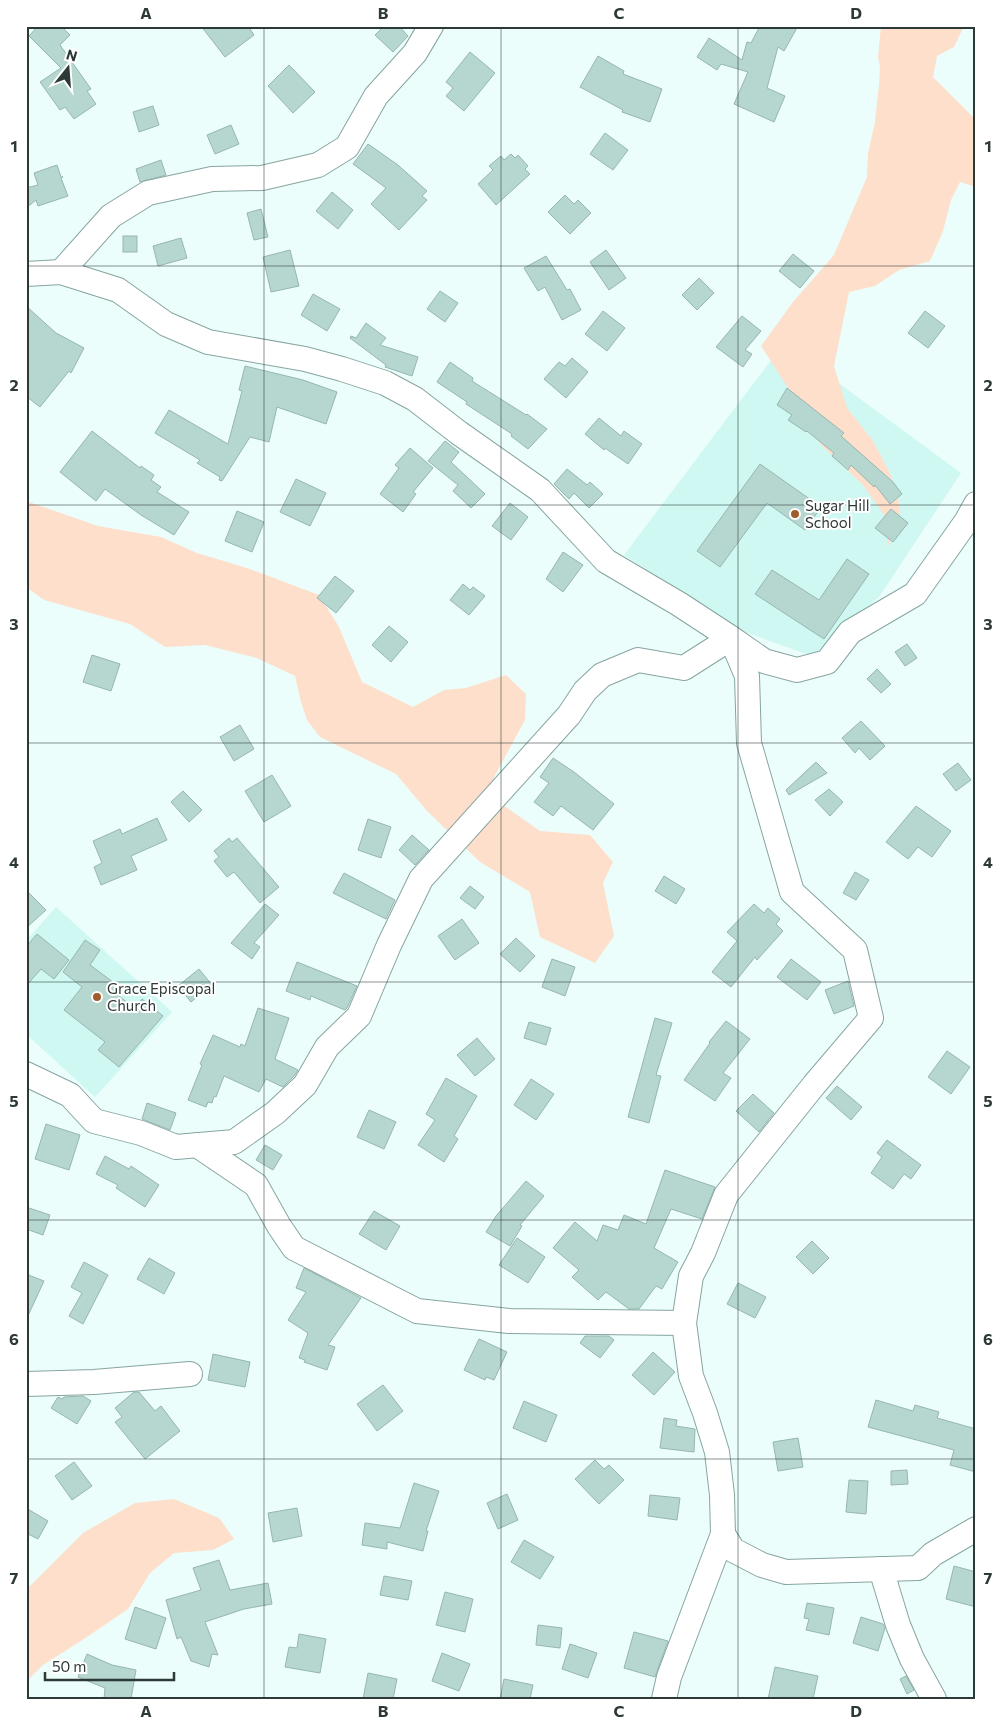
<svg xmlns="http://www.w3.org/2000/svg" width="1002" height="1725" viewBox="0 0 1002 1725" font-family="Commissioner,sans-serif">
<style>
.built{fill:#cef8f1}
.green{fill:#fedfcb}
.building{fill:#b6d6d0;stroke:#97b6b1}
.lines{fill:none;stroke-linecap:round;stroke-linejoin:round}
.minor-casing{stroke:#87a5a0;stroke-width:26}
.minor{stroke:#fff;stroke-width:24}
.grid{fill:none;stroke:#2d3937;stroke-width:1;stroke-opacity:0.55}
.poi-dot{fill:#a05d2c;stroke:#fff;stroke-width:2}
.labels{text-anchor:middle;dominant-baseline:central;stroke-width:4;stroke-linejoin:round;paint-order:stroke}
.poi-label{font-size:15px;fill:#2d3937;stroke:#fff;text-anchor:start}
.neatline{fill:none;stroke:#2d3937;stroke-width:2}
.grid-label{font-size:16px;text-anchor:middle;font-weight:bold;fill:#2d3937}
</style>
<rect width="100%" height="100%" fill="#ebfefb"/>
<g class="built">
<polygon points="784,343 961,473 879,597 812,656 742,631 624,555"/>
<polygon points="56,907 172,1012 95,1097 26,1034 26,941"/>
</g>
<g class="green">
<polygon points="881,26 964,26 954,47 937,56 933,77 976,120 976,187 960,182 951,200 943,231 930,261 899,270 875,286 849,292 834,366 847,408 873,441 889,471 898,495 900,518 888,546 885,516 863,485 820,444 799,405 761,346 793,302 834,255 867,177 868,153 875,122 879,85 880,67 878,57"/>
<polygon points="26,501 98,526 161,537 197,553 250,569 319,595 339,627 362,682 413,707 444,690 466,688 506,675 526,694 525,720 494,777 496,800 540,831 590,835 613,862 603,883 614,936 595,963 540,937 530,892 480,862 427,811 396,774 320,737 307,720 301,702 295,676 257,658 205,645 165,647 130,624 44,600 26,587"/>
<polygon points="174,1499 219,1518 234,1539 213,1550 174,1553 150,1573 128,1609 81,1641 43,1665 26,1682 26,1590 83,1533 135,1503"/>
</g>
<g class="building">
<polygon points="38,26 61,26 70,35 60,45 91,89 87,91 96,104 74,119 65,107 60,110 40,82 61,68 29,36"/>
<polygon points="201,26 248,26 254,35 225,57"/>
<polygon points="384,26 399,26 408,36 393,52 375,35"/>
<polygon points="760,26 798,26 784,51 778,47 767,88 785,96 774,122 734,104 748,72 721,64 717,70 697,57 709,38 742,60 747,42 751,43"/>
<polygon points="470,52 495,73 464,111 446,96 453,88 446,82"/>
<polygon points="598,56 624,71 623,74 662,89 650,122 622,112 623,110 580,87"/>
<polygon points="289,65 315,92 293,113 268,86"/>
<polygon points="153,106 159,125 139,132 133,112"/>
<polygon points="231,125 239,144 215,154 207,135"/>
<polygon points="605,133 628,150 613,170 590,154"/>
<polygon points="368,144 398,165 427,191 422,196 427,200 399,230 371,204 386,188 353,164"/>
<polygon points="511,154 515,158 518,155 528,166 525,169 530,174 496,205 478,184 493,170 489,166 501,156 504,160"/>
<polygon points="161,160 166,175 140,182 136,169"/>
<polygon points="57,165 61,177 63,177 61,178 68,196 38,206 36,200 26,208 26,188 38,185 34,173"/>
<polygon points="332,192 353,210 338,229 316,211"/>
<polygon points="565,195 574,204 578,200 591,213 570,234 548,212"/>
<polygon points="261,209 268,237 254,240 247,213"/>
<rect x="123" y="236" width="14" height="16"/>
<polygon points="181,238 187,258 158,266 153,246"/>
<polygon points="290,250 299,286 271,292 263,257"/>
<polygon points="606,250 626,278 609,290 590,262"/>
<polygon points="793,254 814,271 800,288 779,271"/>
<polygon points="546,256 567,290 570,289 581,310 562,320 545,287 538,291 524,268"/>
<polygon points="699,278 714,293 697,310 682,295"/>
<polygon points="440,291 458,303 445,322 427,309"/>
<polygon points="313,294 340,309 327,331 301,315"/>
<polygon points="26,306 56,333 84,348 71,373 69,371 40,407 26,396"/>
<polygon points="603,311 625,328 607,351 585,334"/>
<polygon points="925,311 945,326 928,348 908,333"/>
<polygon points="742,316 761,331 745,350 752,354 743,367 716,347"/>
<polygon points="366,323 386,338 380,345 418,357 412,376 385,367 386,365 350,338 351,336 356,338"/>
<polygon points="572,358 588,372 566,398 544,379 559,362 565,366"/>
<polygon points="450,362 473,378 472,381 526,415 527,414 547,429 528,449 511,436 512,434 466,404 467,402 437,382"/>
<polygon points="245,366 303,380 337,392 326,424 277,407 269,442 250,437 222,481 219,480 220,477 197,463 200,460 155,433 169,410 228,444 242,391 239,390"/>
<polygon points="787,388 844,433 841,436 893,482 902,494 890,504 875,485 874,487 851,465 848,470 832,456 834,453 807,431 806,432 788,420 792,415 777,405"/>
<polygon points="599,418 621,436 624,431 642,444 628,464 605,448 604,450 585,434"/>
<polygon points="92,431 140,468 141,466 154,475 151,480 161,487 157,492 189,512 174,535 141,515 105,489 96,501 60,472"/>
<polygon points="445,441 459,452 451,462 485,494 471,508 453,491 458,485 428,461"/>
<polygon points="410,448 433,468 413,492 416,494 403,512 380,494 399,468 395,465"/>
<polygon points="760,464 821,507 805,530 767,503 720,567 697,551"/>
<polygon points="567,469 587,485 590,482 603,494 589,508 574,493 569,499 554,484"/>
<polygon points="296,479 326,493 310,526 280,512"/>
<polygon points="510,503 528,517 511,540 492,526"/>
<polygon points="891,509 908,523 893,542 875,528"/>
<polygon points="237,511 264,522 252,552 225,541"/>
<polygon points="563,552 583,565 563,592 546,579"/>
<polygon points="847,559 869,574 824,639 755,594 772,570 819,600"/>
<polygon points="335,576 354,591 336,613 317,598"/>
<polygon points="463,584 470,590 473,587 485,596 469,615 450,600"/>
<polygon points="389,626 408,642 391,662 372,645"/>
<polygon points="907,644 917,658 905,666 895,652"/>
<polygon points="92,655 120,664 111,691 83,682"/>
<polygon points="877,669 891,684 881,693 867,679"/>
<polygon points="861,721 885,746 870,760 859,748 855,753 842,738"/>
<polygon points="240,725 254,749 234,761 220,737"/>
<polygon points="553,758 574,772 614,804 593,830 561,806 553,816 534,802 549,783 540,777"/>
<polygon points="816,762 827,773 789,795 786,790"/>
<polygon points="958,763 971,780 956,791 943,774"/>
<polygon points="272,775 291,806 264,822 245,791"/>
<polygon points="829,789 843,802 830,816 815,800"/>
<polygon points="183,791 202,810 189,822 171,802"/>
<polygon points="916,806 951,831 932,857 918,847 908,859 886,842"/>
<polygon points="157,818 167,840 131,856 137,870 101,885 94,867 102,863 93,841 120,829 122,834"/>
<polygon points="368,819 391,827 381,858 358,850"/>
<polygon points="412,835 429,850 415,865 399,850"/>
<polygon points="229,838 232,842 237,838 279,887 260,903 234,872 227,877 214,861 219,857 214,851"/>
<polygon points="855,872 869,880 856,900 843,893"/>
<polygon points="344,873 395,900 386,919 333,893"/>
<polygon points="664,876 685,889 676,904 655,891"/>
<polygon points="470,886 484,897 475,909 460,898"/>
<polygon points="26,890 46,910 26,928"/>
<polygon points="265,904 279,915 254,943 260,947 252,959 231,943"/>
<polygon points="754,904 764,913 768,908 780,919 776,924 783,931 757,960 755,957 731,987 712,972 737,941 727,932"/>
<polygon points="462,919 479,943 455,960 438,936"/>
<polygon points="37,934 69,960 54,979 41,969 26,986 26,947"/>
<polygon points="516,938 535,956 520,972 500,954"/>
<polygon points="85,940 100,950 90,965 117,985 113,991 134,1008 142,999 163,1016 119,1067 98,1050 105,1042 64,1010 82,987 63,972"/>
<polygon points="552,959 575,967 565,996 542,987"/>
<polygon points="791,959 821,982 807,1000 777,977"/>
<polygon points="297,962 357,986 347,1008 345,1010 311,996 310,1000 286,991"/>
<polygon points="199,969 212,985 191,1002 178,986"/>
<polygon points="848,981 854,1006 834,1014 825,990"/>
<polygon points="258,1008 289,1018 275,1059 298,1070 294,1076 283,1087 266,1079 259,1092 224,1076 216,1097 214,1096 212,1103 208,1102 206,1107 188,1100 202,1065 200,1064 213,1035 240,1047 241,1044 245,1046"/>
<polygon points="655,1018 672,1023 656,1075 661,1076 649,1123 628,1117"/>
<polygon points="726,1021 750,1039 723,1073 731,1078 715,1101 684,1080 710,1043 709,1042"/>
<polygon points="529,1022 551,1028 546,1045 524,1038"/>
<polygon points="477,1038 495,1059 475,1076 457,1055"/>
<polygon points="947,1051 970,1067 951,1094 928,1077"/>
<polygon points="446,1078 477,1096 454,1136 458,1139 444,1162 418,1145 435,1120 426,1114"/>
<polygon points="531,1079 554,1094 536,1120 514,1105"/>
<polygon points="837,1086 862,1107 851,1120 826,1098"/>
<polygon points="753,1094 774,1113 759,1132 736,1111"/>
<polygon points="147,1103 176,1113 170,1130 142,1119"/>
<polygon points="369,1110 396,1122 384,1149 357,1137"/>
<polygon points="46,1124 80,1135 69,1170 35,1159"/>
<polygon points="887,1140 921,1165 911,1179 904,1174 893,1189 871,1173 882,1157 877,1153"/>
<polygon points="265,1145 282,1155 273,1170 256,1160"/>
<polygon points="105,1156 129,1169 131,1166 159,1185 145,1207 116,1188 118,1185 96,1174"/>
<polygon points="665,1170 715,1187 702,1219 671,1209 654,1248 678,1262 662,1289 656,1286 639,1309 629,1309 606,1292 598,1300 572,1277 579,1270 553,1248 575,1222 597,1241 603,1225 618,1230 624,1215 646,1224"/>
<polygon points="526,1181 544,1196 520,1225 522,1226 510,1246 486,1232 496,1216"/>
<polygon points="26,1207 50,1215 43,1235 26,1229"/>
<polygon points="374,1211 400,1226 386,1250 359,1234"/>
<polygon points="517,1238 545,1257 528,1283 499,1265"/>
<polygon points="812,1241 829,1258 813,1274 796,1257"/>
<polygon points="149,1258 175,1273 164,1294 137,1279"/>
<polygon points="84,1262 108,1275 83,1324 69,1316 82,1293 71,1287"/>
<polygon points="304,1268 361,1298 328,1345 335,1347 327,1370 304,1362 305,1360 299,1358 308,1333 288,1320 306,1292 296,1288"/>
<polygon points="26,1274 44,1281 26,1320"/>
<polygon points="738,1283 766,1297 755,1318 727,1304"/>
<polygon points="585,1336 609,1336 614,1340 600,1358 580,1343"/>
<polygon points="479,1339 507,1352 494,1380 486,1377 485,1380 464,1370"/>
<polygon points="653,1352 675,1372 654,1395 632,1375"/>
<polygon points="213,1354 250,1362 245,1387 208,1380"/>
<polygon points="383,1385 403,1411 377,1431 357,1404"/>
<polygon points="134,1392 139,1392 155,1411 161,1406 180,1431 145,1459 115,1422 122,1417 115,1408"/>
<polygon points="83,1396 91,1401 77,1424 51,1408 58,1397 62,1399 64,1397"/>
<polygon points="876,1400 913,1411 915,1405 939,1412 937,1418 976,1429 976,1472 950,1465 954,1450 868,1427"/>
<polygon points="524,1401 557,1415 546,1442 513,1428"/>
<polygon points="664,1418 677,1420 676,1426 695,1429 694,1452 660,1448"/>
<polygon points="798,1438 803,1467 778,1471 773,1442"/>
<polygon points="595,1460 604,1469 609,1465 624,1480 599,1504 575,1479"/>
<polygon points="74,1462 92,1486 72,1500 55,1476"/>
<polygon points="907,1470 908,1484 891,1485 891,1471"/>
<polygon points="849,1480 868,1481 866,1514 846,1512"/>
<polygon points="414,1483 439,1491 426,1531 428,1531 423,1551 387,1542 387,1549 362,1545 365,1523 400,1528"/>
<polygon points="507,1494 518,1520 498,1529 487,1503"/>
<polygon points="650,1495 680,1498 677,1520 648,1516"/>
<polygon points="26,1508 48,1521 38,1539 26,1533"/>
<polygon points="297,1508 302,1536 273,1542 268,1513"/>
<polygon points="524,1540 554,1557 540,1579 511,1562"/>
<polygon points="219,1560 230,1590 268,1583 272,1604 244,1609 205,1622 218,1655 212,1654 209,1667 191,1661 181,1637 177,1639 166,1600 201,1590 193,1568"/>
<polygon points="954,1566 976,1572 976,1607 946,1599"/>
<polygon points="384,1576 412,1581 408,1600 380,1595"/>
<polygon points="445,1592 473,1599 465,1632 436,1625"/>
<polygon points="807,1603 834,1608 829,1635 806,1630 809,1619 804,1618"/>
<polygon points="135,1607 166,1618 156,1649 125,1639"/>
<polygon points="861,1617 883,1624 885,1628 878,1651 853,1643"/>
<polygon points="538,1625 562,1628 560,1648 536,1645"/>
<polygon points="634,1632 668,1641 655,1677 624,1668"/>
<polygon points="299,1634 326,1639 320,1673 285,1667 289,1647 297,1648"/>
<polygon points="570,1644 597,1653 588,1678 562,1669"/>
<polygon points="442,1653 470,1664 459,1691 432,1681"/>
<polygon points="87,1654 112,1665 136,1670 131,1699 104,1699 105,1688 78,1677"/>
<polygon points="775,1667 818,1676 813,1699 768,1699"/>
<polygon points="368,1673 397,1679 393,1699 363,1699"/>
<polygon points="906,1676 914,1690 907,1694 900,1679"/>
<polygon points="504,1679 533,1685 530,1699 500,1699"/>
</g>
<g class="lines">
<defs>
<g id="minor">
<polyline points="61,272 111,216 148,193 212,179 262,178 318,165 347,147 376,96 415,53 431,26"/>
<polyline points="26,274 61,272 118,290 166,324 208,342 305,359 342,369 385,383 415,399 459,433 540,490 606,561 679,604 731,638 747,676 749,743 792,892 855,950 871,1018 814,1085 726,1195 703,1253 691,1276 684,1323 691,1376 705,1413 717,1452 722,1495 723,1534 733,1550 762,1565 786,1572 918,1568 933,1554 976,1529"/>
<polyline points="26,1074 70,1095 94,1121 141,1133 176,1147 234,1142 275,1113 305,1085 327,1047 359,1016 389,945 421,879 569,715 585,691 602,675 638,660 684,668 731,638 764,661 797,670 827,662 850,632 915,594 966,522 976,504"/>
<polyline points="197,1145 256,1185 279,1226 294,1248 417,1311 509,1321 684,1323"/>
<polyline points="26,1384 94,1382 190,1374"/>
<polyline points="881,1569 898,1625 912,1659 934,1699"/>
<polyline points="664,1699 669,1677 723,1534"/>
</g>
</defs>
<use href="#minor" class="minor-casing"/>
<use href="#minor" class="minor"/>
</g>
<path class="grid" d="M264,26v1673M501,26v1673M738,26v1673M26,266h950M26,505h950M26,743h950M26,982h950M26,1220h950M26,1459h950"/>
<g class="poi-dot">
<circle cx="795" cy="514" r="5"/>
<circle cx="97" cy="997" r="5"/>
</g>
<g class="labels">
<g class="poi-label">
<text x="805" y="505">Sugar Hill<tspan x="805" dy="17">School</tspan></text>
<text x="107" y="988">Grace Episcopal<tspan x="107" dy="17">Church</tspan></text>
</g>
</g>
<rect width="1002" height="1725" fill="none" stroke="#ffffff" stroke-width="55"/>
<g transform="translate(68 68) rotate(17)" stroke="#ffffff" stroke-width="4" paint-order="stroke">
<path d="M0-4L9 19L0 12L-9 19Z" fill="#2d3937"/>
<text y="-8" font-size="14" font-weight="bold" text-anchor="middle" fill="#2d3937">N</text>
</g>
<path d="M45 1672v8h129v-8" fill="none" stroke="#2d3937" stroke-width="2.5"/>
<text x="52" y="1672" font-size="15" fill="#2d3937" stroke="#ffffff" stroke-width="4" paint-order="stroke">50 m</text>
<rect x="28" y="28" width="946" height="1670" class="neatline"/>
<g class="grid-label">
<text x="146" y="19">A</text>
<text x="383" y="19">B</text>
<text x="619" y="19">C</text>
<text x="856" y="19">D</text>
<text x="14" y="152">1</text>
<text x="988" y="152">1</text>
<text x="14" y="391">2</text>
<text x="988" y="391">2</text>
<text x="14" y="630">3</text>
<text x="988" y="630">3</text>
<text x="14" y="868">4</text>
<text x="988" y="868">4</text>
<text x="14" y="1107">5</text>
<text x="988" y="1107">5</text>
<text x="14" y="1345">6</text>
<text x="988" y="1345">6</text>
<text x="14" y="1584">7</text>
<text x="988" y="1584">7</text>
<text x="146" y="1717">A</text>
<text x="383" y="1717">B</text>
<text x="619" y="1717">C</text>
<text x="856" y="1717">D</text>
</g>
</svg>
